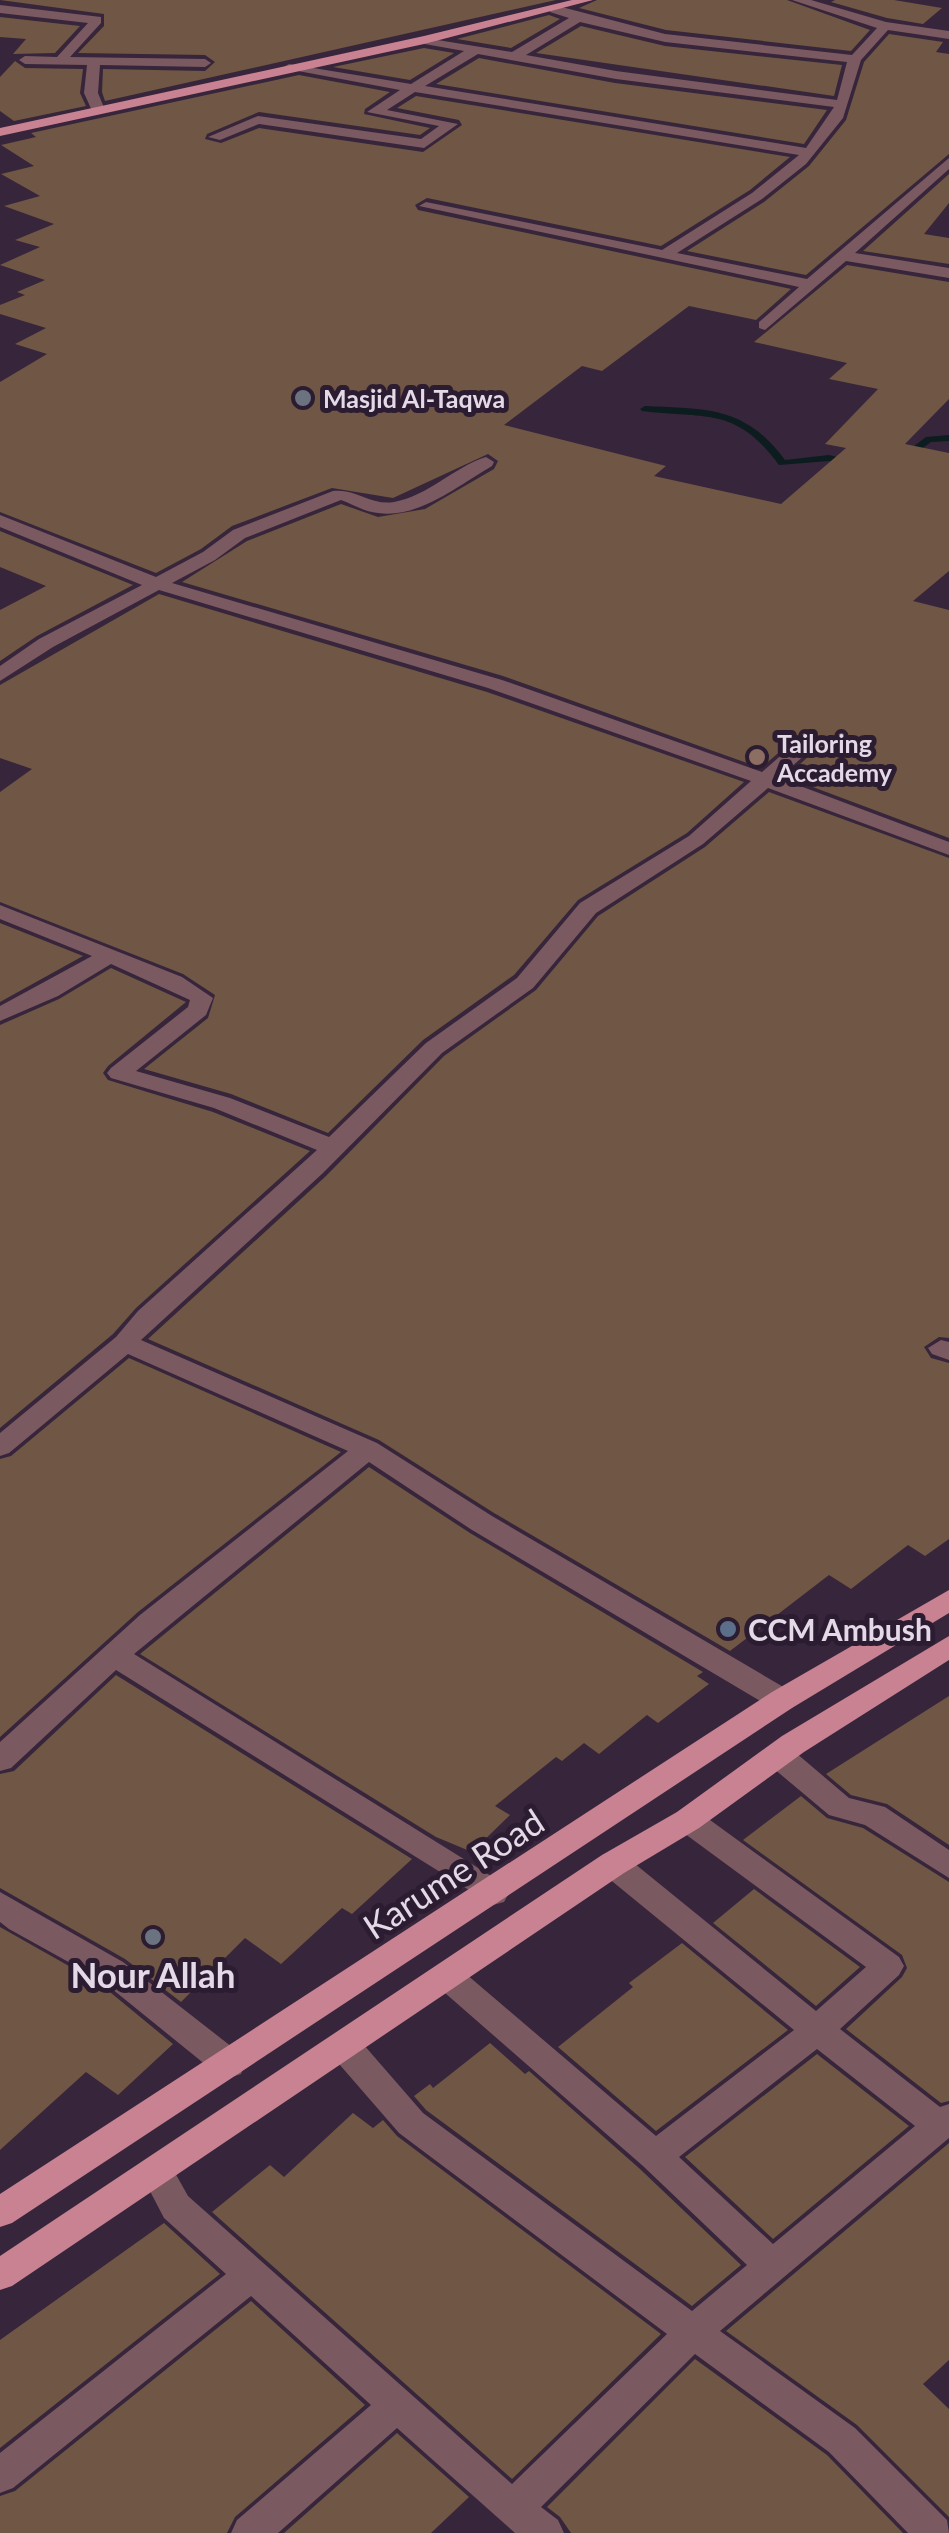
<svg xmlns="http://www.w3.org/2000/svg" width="949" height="2533" viewBox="0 0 949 2533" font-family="Lato,sans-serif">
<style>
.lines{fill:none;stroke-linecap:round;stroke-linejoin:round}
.stream{fill:#0d1c1e;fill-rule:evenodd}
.building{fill:#705644}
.minor{fill:#7b5960;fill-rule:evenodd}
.major{fill:#c88292;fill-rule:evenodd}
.worship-dot{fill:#6b7280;stroke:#2c1c31;stroke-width:4}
.education-dot{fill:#8d6e63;stroke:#2c1c31;stroke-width:4}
.service-dot{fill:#5c6f8a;stroke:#2c1c31;stroke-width:4}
.labels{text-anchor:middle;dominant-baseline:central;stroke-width:10;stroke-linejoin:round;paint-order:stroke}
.far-poi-label{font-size:25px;font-weight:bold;fill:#e4d9e7;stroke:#2c1c31;text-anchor:start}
.poi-label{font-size:30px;font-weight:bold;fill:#e4d9e7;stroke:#2c1c31;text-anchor:start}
.near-street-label{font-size:35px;fill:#e4d9e7;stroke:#2c1c31}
.near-poi-label{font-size:35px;font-weight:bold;fill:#e4d9e7;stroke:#2c1c31}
</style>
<rect width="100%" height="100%" fill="#37253b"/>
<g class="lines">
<g class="stream">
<path d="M645,406c62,3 100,0 140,54l44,-5 26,6 -5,3 -21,-3 -50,4c-43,-59 -73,-46 -137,-54l-2,-2z"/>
<polygon points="949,435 949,441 931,442 905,461 897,459 926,437"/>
</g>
</g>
<g class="building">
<polygon points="0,0 556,0 105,101 102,92 103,69 205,71 215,62 205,55 78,53 104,26 104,14"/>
<polygon points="597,0 787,0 870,30 851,51 666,30 579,8"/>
<polygon points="835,0 894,0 942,8 923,24 887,18 831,2"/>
<polygon points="549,15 560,19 511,48 457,39"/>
<polygon points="0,17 80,26 55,53 13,54 26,39 0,37"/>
<polygon points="581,26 665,46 842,65 834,96 536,53"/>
<polygon points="889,34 943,42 936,52 949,54 949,154 806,275 687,251 764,202 809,166 846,120 864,62"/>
<polygon points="424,48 454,53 410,80 333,67"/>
<polygon points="479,58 615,83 827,110 804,144 436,84"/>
<polygon points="15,61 25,68 83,69 80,93 86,106 14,121 0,111 0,77"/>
<polygon points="299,75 390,92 365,109 364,114 430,128 420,135 259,112 207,134 205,139 221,143 259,128 423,152 462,125 459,120 397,108 416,96 790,157 750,190 661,246 427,198 415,205 418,210 791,289 756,320 689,306 602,371 582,366 504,425 666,466 654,476 781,504 846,448 825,444 878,389 829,379 847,363 754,342 847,265 949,282 949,399 905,444 949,453 949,571 913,601 949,610 949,838 786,777 810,755 812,744 808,740 792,741 761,768 503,676 182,582 247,541 341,504 378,517 425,509 494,469 498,461 488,454 393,498 332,488 232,526 201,549 156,573 0,512 0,382 47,354 15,344 46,328 0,314 0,305 25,295 17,292 45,280 0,265 40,247 15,240 54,224 4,206 40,196 1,174 34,166 1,145 36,137 31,133"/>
<polygon points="949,174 949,203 924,234 949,238 949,264 863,251"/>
<polygon points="0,531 133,585 37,636 0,661 0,610 46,586 0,567"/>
<polygon points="159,594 487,692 744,782 687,833 578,900 514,975 423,1040 328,1133 231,1094 144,1069 208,1018 215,995 183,974 0,902 0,792 32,769 0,758 0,685"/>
<polygon points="769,792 949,858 949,1338 939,1337 924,1347 931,1358 949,1363 949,1539 925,1556 908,1545 851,1589 829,1575 730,1651 494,1513 379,1440 148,1339 326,1176 444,1056 536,990 598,916 705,847"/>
<polygon points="0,923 83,956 0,1002"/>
<polygon points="111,968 186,1002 108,1066 103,1073 108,1080 213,1112 310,1151 136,1308 113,1334 0,1428 0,1025 59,999"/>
<polygon points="129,1358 341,1452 138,1612 0,1737 0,1459 11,1456"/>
<polygon points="369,1467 470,1533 703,1672 697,1676 709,1684 658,1723 647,1715 599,1754 584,1743 562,1761 556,1757 495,1806 510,1815 472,1852 436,1837 140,1654"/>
<polygon points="116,1675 412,1859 352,1914 342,1908 281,1964 245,1938 181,2002 125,1959 0,1888 0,1774 14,1771"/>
<polygon points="949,1696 949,1845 887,1804 851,1795 826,1774"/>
<polygon points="801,1796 827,1818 863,1828 949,1882 949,2101 941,2103 846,2029 902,1977 907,1968 902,1955 743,1840"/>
<polygon points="754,1889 860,1967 816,2006 713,1923"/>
<polygon points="0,1927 99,1983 173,2044 118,2095 86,2072 0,2150"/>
<polygon points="682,1943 788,2030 656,2131 558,2047 633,1987 629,1983"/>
<polygon points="490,2043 525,2074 529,2071 640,2169 741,2265 692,2306 426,2110 414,2096 430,2084 433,2088"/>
<polygon points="817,2054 909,2126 773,2239 685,2157"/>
<polygon points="353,2113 373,2128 383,2120 397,2136 661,2334 512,2479 212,2212 270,2165 284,2177"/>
<polygon points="949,2143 949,2360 923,2384 949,2409 949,2517 857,2425 726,2331"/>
<polygon points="164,2223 220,2274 0,2448 0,2340"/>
<polygon points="251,2301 365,2405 235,2517 227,2533 0,2533 0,2496 15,2491"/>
<polygon points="695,2359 827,2455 903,2533 571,2533 560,2517 547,2507"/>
<polygon points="397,2433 469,2497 431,2533 284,2533"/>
</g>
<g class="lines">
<g class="minor">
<path d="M792,0h19l75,22 63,9v8l-61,-9 -27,30 -18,58 -37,46 -44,35 -85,54 130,26 142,-121v11l-94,84 94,15v10l-103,-17 -81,69 -6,-2v-6l40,-35 -380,-81 7,-4 236,48 90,-57 47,-38 -384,-63 -28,18 71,14 -34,24 -165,-24 -39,16 -12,-3 50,-21 163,23 18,-13 -72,-14 33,-22 -118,-22 7,-4 122,20 53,-33 -45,-8v-6l93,15 57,-34 -19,-6v-6l4,-1 111,29 187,21 25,-27zM580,22l85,20 182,20 -10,38 -221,-29 -90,-16zM478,54l138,25 218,28 -28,41 -381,-62z"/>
<polygon points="0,5 101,17 101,23 70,57 205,59 211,63 205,67 100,65 98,93 105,110 93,113 84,93 87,65 25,64 19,60 25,56 57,57 88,23 0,13"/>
<path d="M486,457l8,5 -2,4c-33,19 -74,53 -114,47 -14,-1 -25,-9 -37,-13l-96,38 -30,22 -43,23 330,97 260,92 32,-28h14v8l-29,26 170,64v13l-181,-67 -65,56 -107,69 -63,75 -91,65 -119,120 -182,167 236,103 115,73 300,176 5,8 -5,8 -10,3 -10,-3 -300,-178 -103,-68 -235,192 370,230 5,9 -5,9 -11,3 -377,-235 -105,98 -11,3v-29l140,-127 208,-164 -220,-97 -119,99 -9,3v-23l116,-96 22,-26 179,-161 -103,-42 -103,-30 -4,-5 4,-5 77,-61 2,-7 -79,-36 -53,32 -58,25v-15l92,-50 -92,-37v-14l182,72 31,21 -7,17 -70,56 94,27 99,39 97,-94 91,-65 63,-75 109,-67 62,-55 -263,-93 -329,-98 -106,57 -53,34v-15l39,-27 103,-54 -142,-58v-12l156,62 47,-25 30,-22 100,-39c22,-3 39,15 61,11 34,-6 60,-35 92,-45z"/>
<polygon points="941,1340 949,1342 949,1360 932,1354 928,1348"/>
<polygon points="778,1744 789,1747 849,1798 885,1807 949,1850 949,1878 865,1825 829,1815 767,1763 763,1755 767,1747"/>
<path d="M688,1808l11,4 200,145 5,9 -5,9 -59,54 100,78 9,-3v34l-229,193 135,97 92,92 2,13h-41l-79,-81 -134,-98 -154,153 17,13 6,13h-49l-118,-105 -119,105h-47l6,-13 134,-115 -120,-109 -238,192 -13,5v-40l226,-179 -62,-56 -24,-46 5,-10 12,-5 12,5 19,34 324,288 155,-150 -268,-201 -66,-76 -4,-10 4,-10 12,-4 12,4 66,76 269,198 55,-46 -104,-99 -206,-180 -5,-9 5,-9 11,-4 11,4 197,168 138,-106 -192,-157 -4,-9 4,-9 11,-3 11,3 192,156 50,-44 -189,-139 -4,-8 4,-8zM817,2049l98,77 -142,118 -94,-87z"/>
<polygon points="0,1892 123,1962 241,2054 245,2064 241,2074 229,2078 217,2074 101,1980 9,1929 0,1922"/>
</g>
<g class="major">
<polygon points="572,0 593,0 424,44 0,136 0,128 424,36"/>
<polygon points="949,1590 949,1613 792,1708 12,2223 0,2227 0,2194 772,1692"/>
<polygon points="949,1636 949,1660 804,1752 699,1828 624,1873 12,2286 0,2290 0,2256 602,1855 677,1812 782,1736"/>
</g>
</g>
<g class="worship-dot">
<circle cx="303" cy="398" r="10"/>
<circle cx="153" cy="1937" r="10"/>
</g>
<circle class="education-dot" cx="757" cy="757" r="10"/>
<circle class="service-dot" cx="728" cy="1629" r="10"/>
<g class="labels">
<g class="far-poi-label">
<text x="323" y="398">Masjid Al-Taqwa</text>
<text x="777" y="743">Tailoring<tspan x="777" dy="29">Accademy</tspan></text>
</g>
<g class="poi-label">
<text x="748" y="1629">CCM Ambush</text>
</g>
<g class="near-street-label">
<text transform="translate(453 1873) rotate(-33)">Karume Road</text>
</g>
<g class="near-poi-label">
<text x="153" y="1974">Nour Allah</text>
</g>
</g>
</svg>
